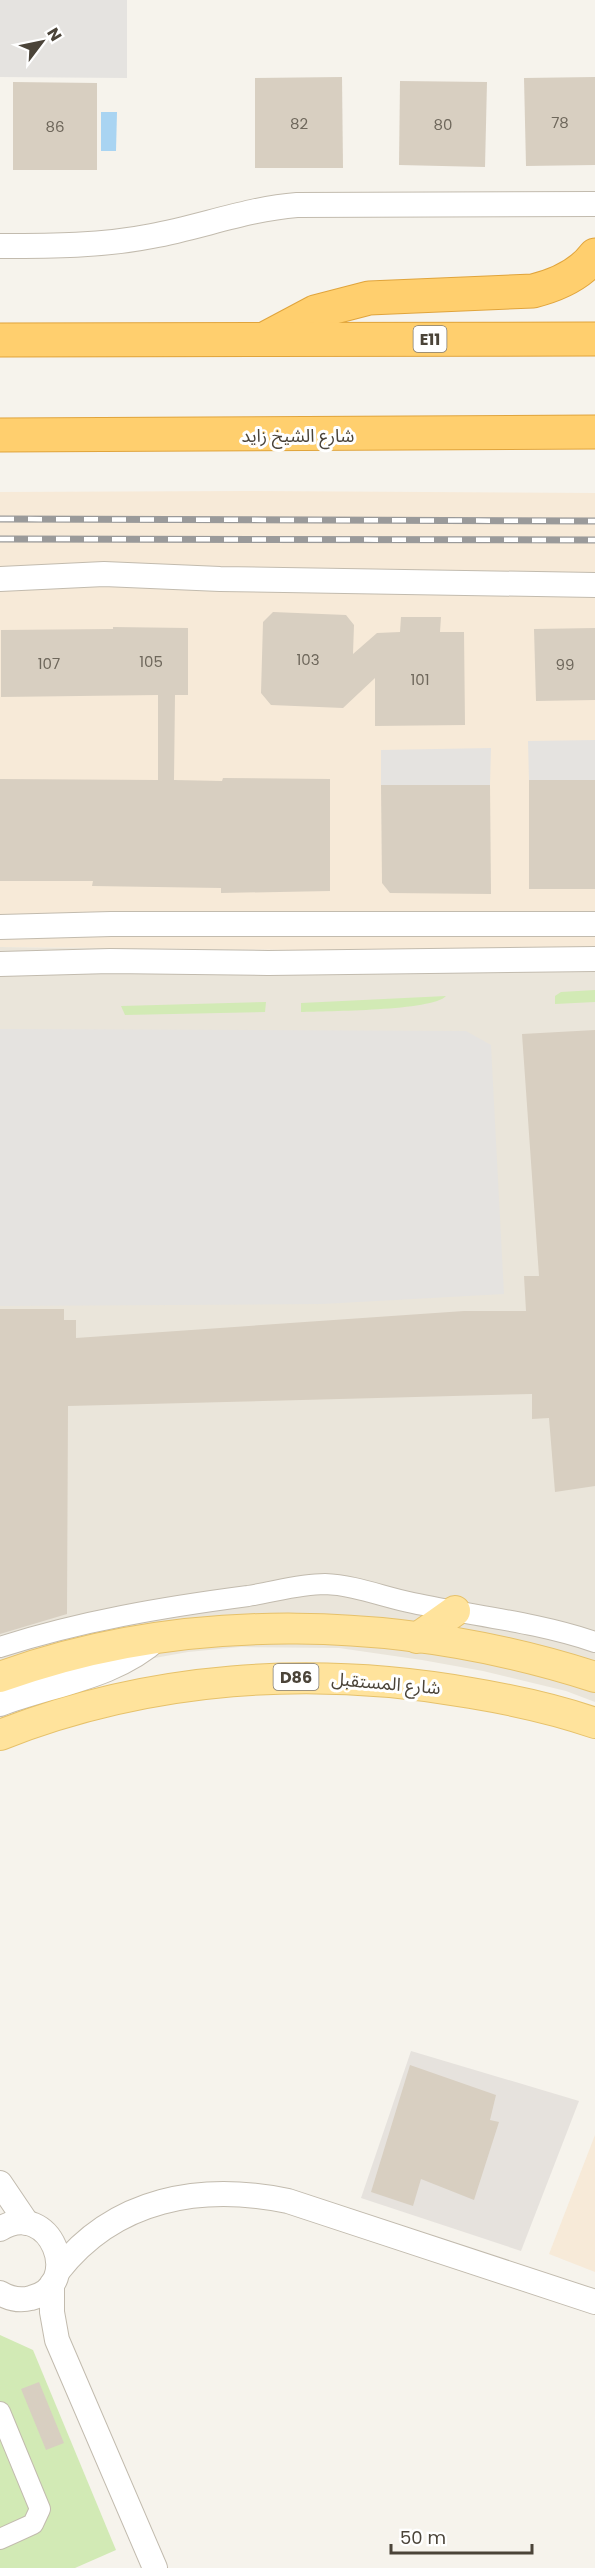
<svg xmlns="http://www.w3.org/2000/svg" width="595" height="2568" viewBox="0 0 595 2568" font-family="Poppins,'Noto Sans Arabic',sans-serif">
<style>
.residential{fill:#eae5da}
.commercial{fill:#f7ead8}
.industrial{fill:#e6e2dd}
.green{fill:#d2eab5}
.parking{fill:#e5e3e0}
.water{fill:#a9d4f2}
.building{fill:#d8cfc1}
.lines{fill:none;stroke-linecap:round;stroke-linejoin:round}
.minor-casing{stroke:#c2bbae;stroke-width:22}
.tertiary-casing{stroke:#c2bbae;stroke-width:26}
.primary-casing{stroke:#e6c16a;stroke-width:32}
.motorway-casing{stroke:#e0a43c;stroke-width:35}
.minor{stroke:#fff;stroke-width:20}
.tertiary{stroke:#fff;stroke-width:24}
.primary{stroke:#ffe39c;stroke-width:30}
.motorway{stroke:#ffcf6e;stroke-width:33}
.rail-casing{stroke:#9a9a9a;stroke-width:7}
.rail{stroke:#fff;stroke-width:4.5;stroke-dasharray:14;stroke-linecap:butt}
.labels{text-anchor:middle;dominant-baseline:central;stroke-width:6;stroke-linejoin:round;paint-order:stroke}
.number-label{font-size:15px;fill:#6e675b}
.shield{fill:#fff;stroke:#817c74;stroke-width:1.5}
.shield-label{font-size:16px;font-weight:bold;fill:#4b4439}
.street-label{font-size:18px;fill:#4b4439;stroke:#fff}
</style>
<rect width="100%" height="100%" fill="#f6f3ec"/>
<polygon class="residential" points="0,947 595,953 595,1702 566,1691 483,1671 422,1660 339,1648 240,1647 188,1652 132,1662 0,1700"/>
<g class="commercial">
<polygon points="245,491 595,493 595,953 0,947 0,492"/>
<polygon points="595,2135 595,2272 549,2254"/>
</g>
<polygon class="industrial" points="411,2051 579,2101 521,2251 361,2198"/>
<g class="green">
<polygon points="595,990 595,1002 555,1004 555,996 561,992"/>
<path d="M446,996c-13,15 -120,15 -145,16v-9z"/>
<polygon points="266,1002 265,1012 125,1015 121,1006"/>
<polygon points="0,2335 33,2350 116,2550 75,2568 0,2568"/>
</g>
<g class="parking">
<polygon points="0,0 127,0 127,78 0,77"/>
<polygon points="595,740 595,780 529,780 528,741"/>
<polygon points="491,748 490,785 381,785 381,750"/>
<polygon points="0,1029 466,1031 491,1045 504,1294 322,1304 0,1306"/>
</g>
<polygon class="water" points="101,112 117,112 116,151 101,151"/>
<g class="building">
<polygon points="342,77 343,168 255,168 255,78"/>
<polygon points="595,77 595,165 526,166 524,78"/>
<polygon points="400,81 487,82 485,167 399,165"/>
<polygon points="13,82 97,83 97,170 13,170"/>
<polygon points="273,612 346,615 354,625 353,654 377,633 400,632 401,617 441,617 440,632 464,632 465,725 375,726 375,678 343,708 271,705 261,693 263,622"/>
<polygon points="113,627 188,628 188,695 175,695 174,780 222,781 223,778 330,779 330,891 221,893 221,888 92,886 93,881 0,881 0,779 158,780 158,695 1,697 1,630 113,629"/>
<polygon points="595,628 595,700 536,701 534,629"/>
<rect x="529" y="780" width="66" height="109"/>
<polygon points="381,785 490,785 491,894 390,893 382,883"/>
<polygon points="595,1030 595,1486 555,1492 549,1418 532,1419 532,1394 68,1406 67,1614 0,1634 0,1309 64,1309 64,1320 76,1320 76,1338 464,1311 526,1311 524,1276 539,1276 522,1034"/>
<polygon points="410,2065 496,2095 490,2120 499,2122 474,2200 421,2179 413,2206 371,2192"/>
<polygon points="39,2382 64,2443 46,2450 21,2389"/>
</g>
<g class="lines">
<defs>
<g id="minor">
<path d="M0,1647c81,-26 164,-40 248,-51 26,-4 51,-12 77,-12 29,1 59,13 88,19 61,13 123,19 182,39"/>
<polyline points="0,2412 40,2509 33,2524 0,2539"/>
</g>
<g id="tertiary">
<path d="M0,246c51,0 102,0 152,-10 49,-9 95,-27 145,-31l298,-1"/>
<polyline points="0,579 104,574 220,579 595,585"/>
<polyline points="0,927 111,924 595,924"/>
<polyline points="0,964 110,961 268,963 595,959"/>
<path d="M0,1704c53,-20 116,-27 158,-66"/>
<polyline points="0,2183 27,2223"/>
<path d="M0,2229c50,-31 85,56 31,69 -11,3 -21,1 -31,-5"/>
<path d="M58,2271c57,-73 143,-88 230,-70l307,101"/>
<polyline points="52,2284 52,2312 57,2340 155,2568"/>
</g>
<g id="primary">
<polyline points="417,1638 455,1611"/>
<path d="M0,1677c187,-68 406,-61 595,0"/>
<path d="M0,1735c150,-59 312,-70 471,-42 42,7 84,16 124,30"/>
</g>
<g id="motorway">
<path d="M268,337l47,-25 54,-14 164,-7c24,-6 47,-16 62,-36"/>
<polyline points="0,340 595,339"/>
<polyline points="0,435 595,432"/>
</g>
</defs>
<use href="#minor" class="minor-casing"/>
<use href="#tertiary" class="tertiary-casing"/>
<use href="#primary" class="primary-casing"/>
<use href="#motorway" class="motorway-casing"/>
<use href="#minor" class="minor"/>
<use href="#tertiary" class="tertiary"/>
<use href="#primary" class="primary"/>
<use href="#motorway" class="motorway"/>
<defs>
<g id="rail">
<polyline points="0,519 595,521"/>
<polyline points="0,539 595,540"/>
</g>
</defs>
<use href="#rail" class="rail-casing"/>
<use href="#rail" class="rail"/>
</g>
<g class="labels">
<g class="number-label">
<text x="560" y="122">78</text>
<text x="299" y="123">82</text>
<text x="443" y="124">80</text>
<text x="55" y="126">86</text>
<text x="308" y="659">103</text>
<text x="151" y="661">105</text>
<text x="49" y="663">107</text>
<text x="565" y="664">99</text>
<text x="420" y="679">101</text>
</g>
<g class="shield">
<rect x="413.5" y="326" width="33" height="26" rx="4.5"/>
<rect x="273.5" y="1664" width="45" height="26" rx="4.5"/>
</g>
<g class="shield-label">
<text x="430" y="339">E11</text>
<text x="296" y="1677">D86</text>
</g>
<g class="street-label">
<text x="298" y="435">شارع الشيخ زايد</text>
<text transform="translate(386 1683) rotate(5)">شارع المستقبل</text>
</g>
</g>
<g transform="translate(42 42) rotate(58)" stroke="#ffffff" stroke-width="4.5" paint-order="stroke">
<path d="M0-4.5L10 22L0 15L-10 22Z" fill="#4b4439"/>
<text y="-9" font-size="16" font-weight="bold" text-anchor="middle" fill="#4b4439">N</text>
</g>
<path d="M391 2544v9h141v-9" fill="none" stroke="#4b4439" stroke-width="3"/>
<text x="400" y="2544" font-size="18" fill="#4b4439" stroke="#ffffff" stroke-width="4.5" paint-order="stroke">50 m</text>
</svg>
